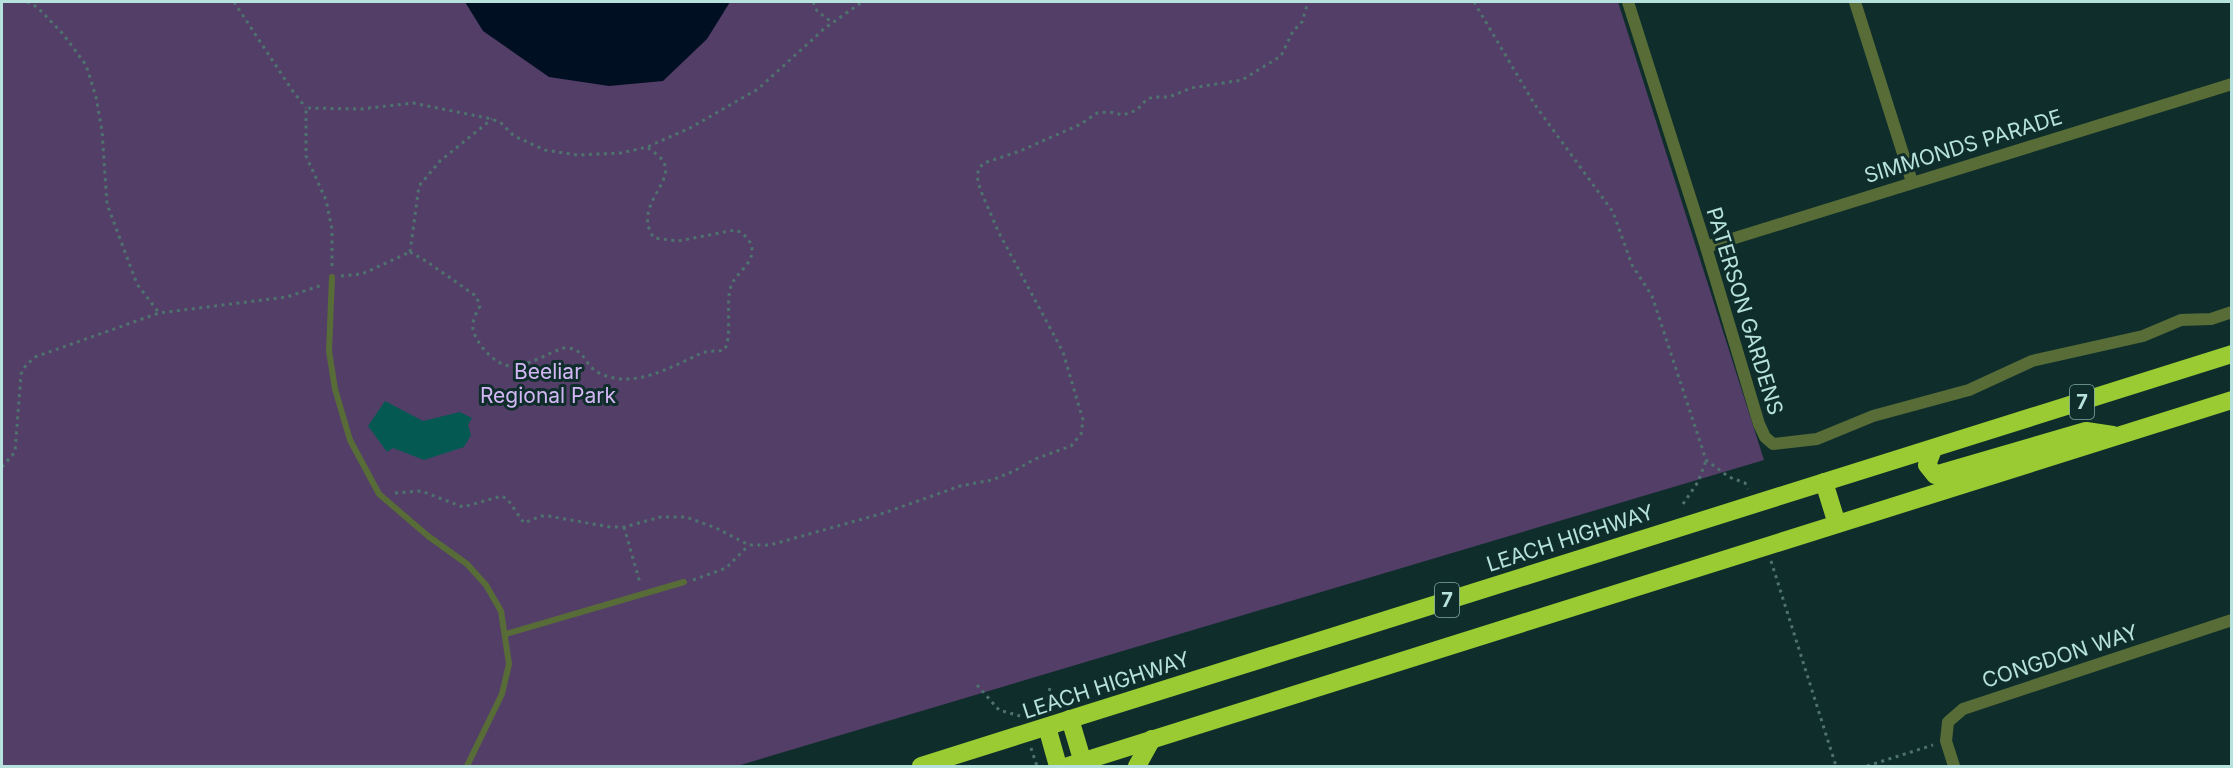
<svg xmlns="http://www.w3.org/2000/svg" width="2233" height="768" viewBox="0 0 2233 768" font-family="Inter,sans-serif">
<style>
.green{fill:#533e68}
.water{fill:#001022}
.building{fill:#045a53}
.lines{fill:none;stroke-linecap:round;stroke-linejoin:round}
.path{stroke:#4e726e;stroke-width:3;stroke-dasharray:3 4.5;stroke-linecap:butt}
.lane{stroke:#586c37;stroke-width:6}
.street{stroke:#586c37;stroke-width:12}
.highway{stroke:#9acb33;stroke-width:18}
.labels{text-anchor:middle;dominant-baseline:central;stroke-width:6;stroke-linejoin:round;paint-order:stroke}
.shield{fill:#0f2e2b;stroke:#84aba7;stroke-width:1.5}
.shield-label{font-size:20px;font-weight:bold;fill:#b6e1dc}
.street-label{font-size:21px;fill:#b6e1dc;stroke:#0f2e2b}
.park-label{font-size:21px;fill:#d3b6f4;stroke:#0f2e2b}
</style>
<rect width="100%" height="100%" fill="#0f2e2b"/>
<polygon class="green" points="2,2 1618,2 1764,460 737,766 2,766"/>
<polygon class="water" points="465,2 730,2 707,39 663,81 609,86 549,77 483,31"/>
<polygon class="building" points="385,401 423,421 460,412 472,418 468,425 471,435 464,447 424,460 393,448 387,452 368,426"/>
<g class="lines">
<g class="path">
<polyline points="27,2 37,7 63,34 86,65 96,97 102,131 107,204 137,284 159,313"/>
<polyline points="234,2 292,90 306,108"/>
<polyline points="813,2 817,11 833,23"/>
<polyline points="1474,2 1535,105 1613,212 1632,265 1652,296 1706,460 1729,477 1745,483 1748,489"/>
<path d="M410,252l16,9 50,35 4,10c-4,7 -8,15 -7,23 3,15 23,38 40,37 16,-1 34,-12 50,-18 23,-1 20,17 36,25 35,17 71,-6 103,-20 7,-3 15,-1 22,-3 9,-11 1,-48 7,-64 4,-12 22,-22 21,-36 0,-9 -9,-18 -17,-20l-57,11 -24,-3c-22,-31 20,-54 10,-75 -3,-7 -11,-11 -17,-16"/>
<polyline points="410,252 419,186 440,161 492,119"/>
<polyline points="332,266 332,229 326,200 306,156 306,108 361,109 413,103 492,119 501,123 514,136 545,150 577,155 621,153 647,147 690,128 758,89 825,28 862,2"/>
<polyline points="341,276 362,274 410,252"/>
<polyline points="2,467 15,452 21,374 26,365 35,357 159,313 287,297 322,285"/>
<polyline points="395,493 421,491 463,507 502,496 508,500 524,523 541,516 548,516 610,527 624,527 661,517 686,517 716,528 749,545 770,545 884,513 960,486 992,480 1014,471 1035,459 1071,446 1081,434 1083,420 1063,352 998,231 980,189 977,176 979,168 984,163 1020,151 1081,124 1097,113 1110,112 1123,115 1137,110 1147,99 1154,97 1169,97 1191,88 1242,80 1281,56 1293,31 1302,22 1308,2"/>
<polyline points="1683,504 1698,482 1706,461"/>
<polyline points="624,527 640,583"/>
<polyline points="1771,561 1836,766"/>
<polyline points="693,580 726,568 749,545"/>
<polyline points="977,685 999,710 1020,716"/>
<polyline points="1040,711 1048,699 1050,687"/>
<polyline points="1031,748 1037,766"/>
<polyline points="1867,766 1933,745"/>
</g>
<g class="lane">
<polyline points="332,277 329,351 335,389 350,440 379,494 428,536 467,564 486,585 501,611 509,664 502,694 467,766"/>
<polyline points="506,634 684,582"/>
</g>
<g class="street">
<polyline points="1628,2 1706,247 1759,424 1765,437 1773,444 1817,439 1873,416 1969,390 2032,361 2143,336 2181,320 2211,319 2232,312"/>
<polyline points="1855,2 1912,182"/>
<polyline points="1706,247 2232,84"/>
<polyline points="1954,766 1946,741 1948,722 1963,709 2232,620"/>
</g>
<g class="highway">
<polyline points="1933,449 1927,465 1935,475 2086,431 2113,435"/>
<polyline points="1824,482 1837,524"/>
<polyline points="1070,719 1084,766"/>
<polyline points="1047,727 1058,766"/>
<polyline points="921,766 2232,354"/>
<polyline points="1068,766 2232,400"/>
<polyline points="1137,766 1152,739"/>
</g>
</g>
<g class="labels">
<g class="shield">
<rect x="2070" y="385" width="24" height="34" rx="4.5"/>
<rect x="1435" y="583" width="24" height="34" rx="4.5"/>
</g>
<g class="shield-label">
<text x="2082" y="402">7</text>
<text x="1447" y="600">7</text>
</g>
<g class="street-label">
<text transform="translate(1963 146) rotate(-17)">SIMMONDS PARADE</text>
<text transform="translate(1745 311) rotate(73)">PATERSON GARDENS</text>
<text transform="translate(1570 538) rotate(-18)">LEACH HIGHWAY</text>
<text transform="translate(2060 656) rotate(-18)">CONGDON WAY</text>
<text transform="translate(1106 685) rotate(-18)">LEACH HIGHWAY</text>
</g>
<g class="park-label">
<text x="548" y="371">Beeliar<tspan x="548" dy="24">Regional Park</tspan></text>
</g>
</g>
<rect width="2233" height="768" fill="none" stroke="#b6e1dc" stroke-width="6"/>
</svg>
